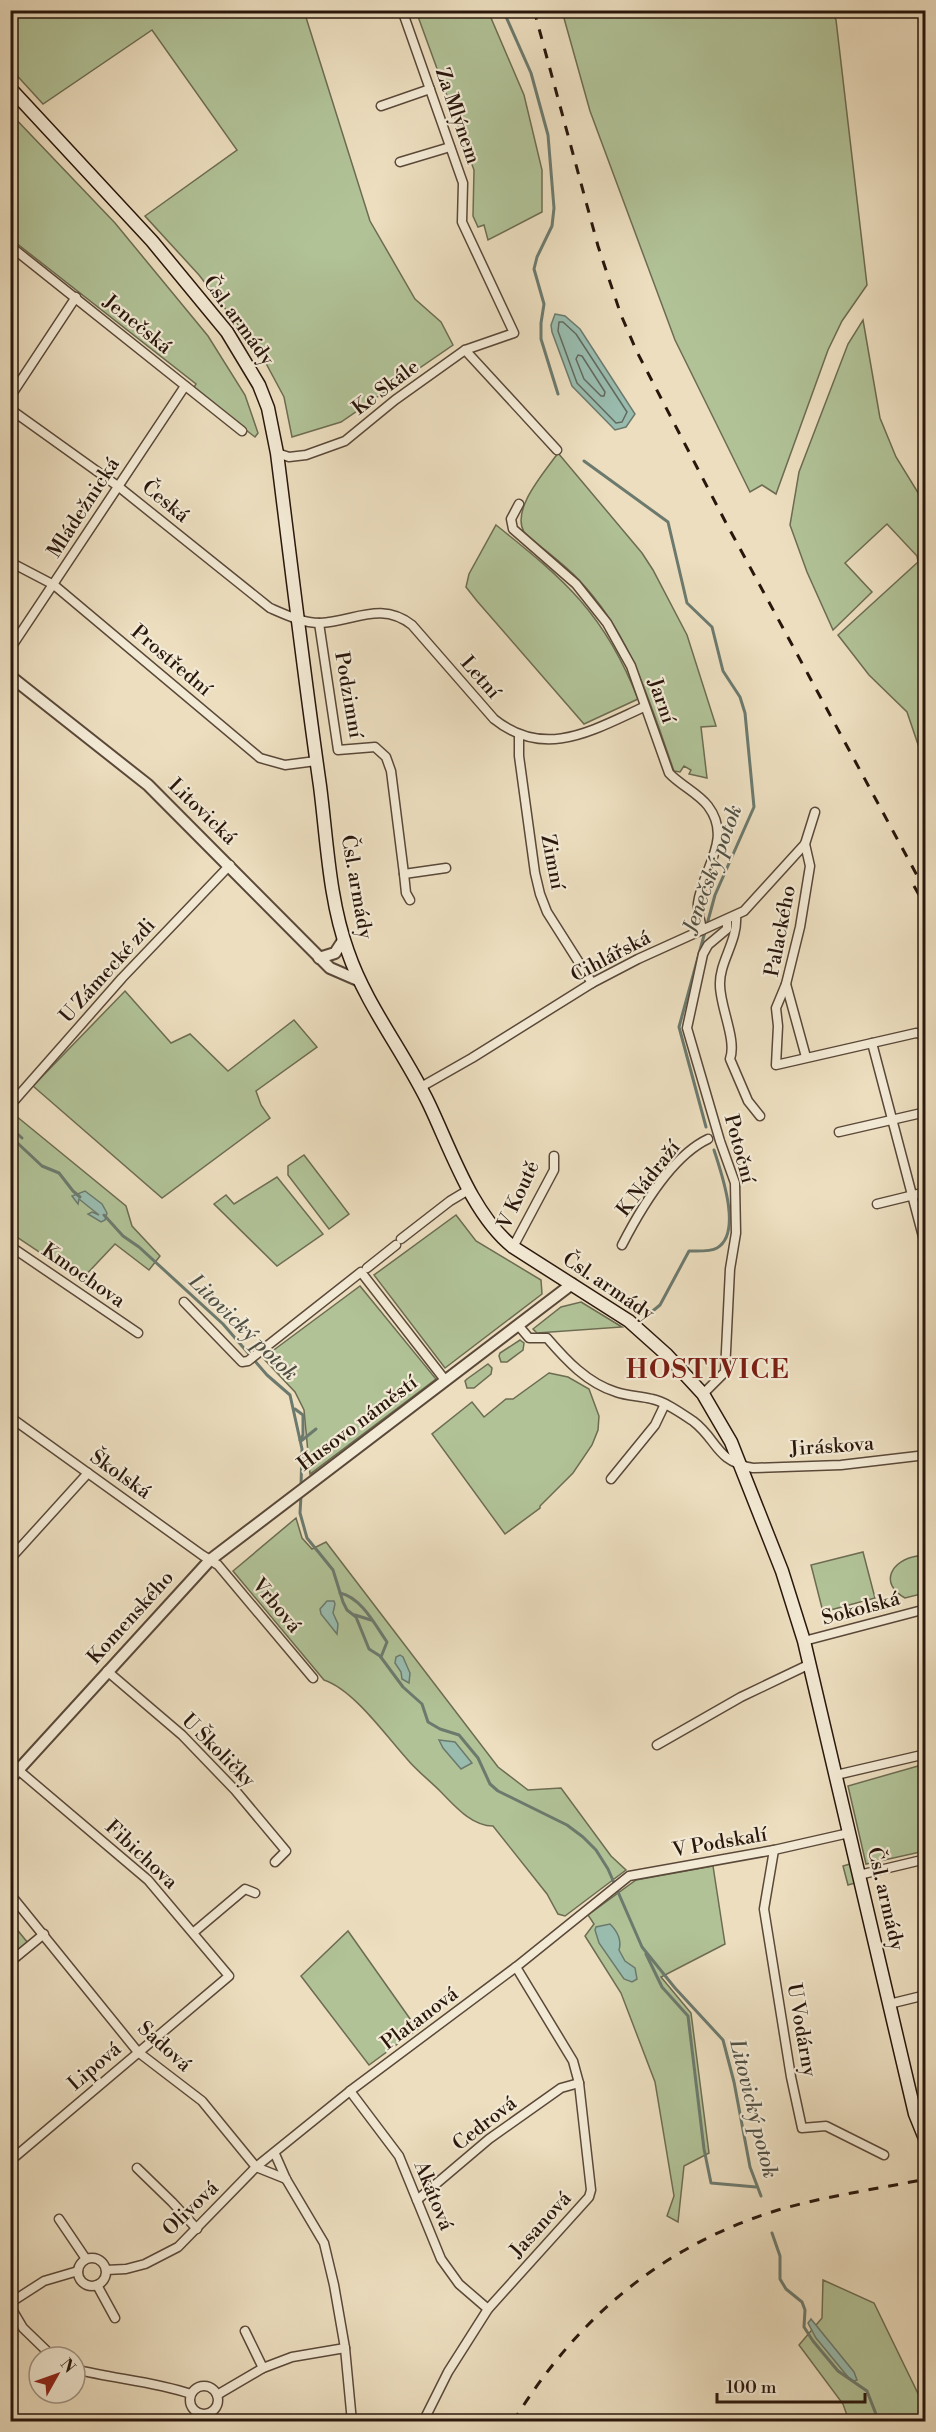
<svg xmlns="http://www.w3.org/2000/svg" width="936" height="2432" viewBox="0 0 936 2432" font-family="'Libre Bodoni',serif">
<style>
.green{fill:#b1c297;stroke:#6d6c52;stroke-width:1.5}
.water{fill:#99bcaf;stroke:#6c7a6e;stroke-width:1.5}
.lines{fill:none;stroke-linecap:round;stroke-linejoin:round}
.shore{stroke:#61695e;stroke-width:1.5}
.stream{stroke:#6c7a6e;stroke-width:3}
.minor-casing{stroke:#5a4839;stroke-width:11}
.tertiary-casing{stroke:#5a4839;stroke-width:14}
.secondary-casing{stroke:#29160c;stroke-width:15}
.minor{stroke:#f3ead5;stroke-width:8}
.tertiary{stroke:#f3ead5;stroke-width:10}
.secondary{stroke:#f3ead5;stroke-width:12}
.rail{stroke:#29160c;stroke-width:3;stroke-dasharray:10 10;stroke-linecap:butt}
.labels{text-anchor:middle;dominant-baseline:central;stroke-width:4.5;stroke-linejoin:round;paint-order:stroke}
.street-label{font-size:20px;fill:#29160c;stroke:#f3ead5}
.water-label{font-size:21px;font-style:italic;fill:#505045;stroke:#f3ead5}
.district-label{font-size:26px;font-weight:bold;letter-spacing:1.5px;fill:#7a1f14;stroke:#f3ead5}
</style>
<rect width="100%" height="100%" fill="#ecdebf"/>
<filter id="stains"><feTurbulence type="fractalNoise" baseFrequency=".00333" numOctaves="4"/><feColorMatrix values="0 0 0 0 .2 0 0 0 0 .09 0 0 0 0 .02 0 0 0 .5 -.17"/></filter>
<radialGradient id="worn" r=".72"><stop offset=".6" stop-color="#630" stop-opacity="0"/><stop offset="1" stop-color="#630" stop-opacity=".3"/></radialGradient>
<g class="green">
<polygon points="11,10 304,11 370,221 415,299 441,322 453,345 341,422 292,437 284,397 262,356 199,275 145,216 237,150 152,30 43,104 11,69"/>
<polygon points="416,11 488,11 524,95 542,170 542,212 488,240 484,225 478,227 473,216 474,170"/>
<polygon points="832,11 836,20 867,285 842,321 828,350 776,494 762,485 750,492 675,340 590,111 562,11"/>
<polygon points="10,113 115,223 208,336 245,395 258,433 255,437 193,389 196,384 11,239"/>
<polygon points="863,320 880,418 896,457 925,504 925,765 907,712 869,675 838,635 918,562 917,556 887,524 845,563 872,592 833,630 807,572 790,525 799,472 848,344"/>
<path d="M558,453l84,100 11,17 34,65 29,91 -15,1 6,51 -18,-4 2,-4 -7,-4 -4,6 -6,-1c-25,-70 -42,-135 -95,-191 -17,-18 -37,-31 -55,-48 -13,-23 20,-59 34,-79z"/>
<path d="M496,525c69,55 109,89 142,174l-54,25 -107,-123 -11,-14 3,-13z"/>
<polygon points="125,991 171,1043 190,1034 228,1071 294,1020 317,1047 256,1091 261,1105 270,1118 162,1198 33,1086"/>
<polygon points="10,1111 126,1206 132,1226 160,1256 149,1270 115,1244 81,1280 11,1233"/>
<polygon points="304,1155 349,1214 329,1229 288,1175 288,1166"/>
<polygon points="277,1177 323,1234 277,1266 214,1204 226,1195 234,1204"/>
<polygon points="456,1215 476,1241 541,1280 542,1294 445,1368 374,1275"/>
<polygon points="360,1286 436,1379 310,1474 304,1410 295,1392 263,1358"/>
<polygon points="581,1302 622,1327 537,1333 533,1329 561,1307"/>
<polygon points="520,1340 524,1343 523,1350 507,1362 501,1362 499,1356 500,1353"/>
<polygon points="488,1364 492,1368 491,1374 474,1388 467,1388 465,1381 467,1379"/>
<polygon points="549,1373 568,1377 589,1389 599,1416 598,1430 592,1445 573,1473 540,1506 540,1508 505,1534 432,1434 472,1402 484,1417 506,1399 513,1399"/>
<path d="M296,1518l6,20 10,11 14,-7 172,225 30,23 33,-2 50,68 15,14 -61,46 -7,-2 -11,-20 -54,-68c-22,0 -39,-21 -53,-35 -11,-11 -23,-20 -33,-32 -21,-23 -53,-69 -83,-79l-91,-109z"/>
<polygon points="863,1552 875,1598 823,1612 811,1565"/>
<path d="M917,1556l8,2v35l-20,5c-27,-15 -13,-38 12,-42z"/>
<polygon points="925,1764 925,1851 866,1864 848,1786"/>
<polygon points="850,1864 855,1883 848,1885 843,1866"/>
<polygon points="713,1866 725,1944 661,1977 691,2013 709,2153 684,2166 678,2222 667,2216 674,2196 655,2082 621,1993 585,1936 594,1924 588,1915 636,1880"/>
<polygon points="10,1921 28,1943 10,1958"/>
<polygon points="348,1931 413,2023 422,2026 369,2065 301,1976"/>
<polygon points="823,2280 874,2303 925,2408 925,2421 849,2421 843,2404 799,2345 822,2318"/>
</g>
<g class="water">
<polygon points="555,314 565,316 580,329 635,414 626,427 615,430 572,386 552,332 551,325"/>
<polygon points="85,1191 102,1204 107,1213 105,1220 101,1222 88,1214 92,1212 99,1215 79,1199 78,1204 72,1196"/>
<polygon points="327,1601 334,1601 335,1604 333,1613 338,1624 337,1634 321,1614 320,1609"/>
<polygon points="400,1655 403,1657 410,1673 409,1683 402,1679 401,1672 395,1663 396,1657"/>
<polygon points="439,1740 455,1742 472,1763 461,1769 443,1748"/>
<path d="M610,1924c8,8 12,16 9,26l6,11 10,7 2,11 -5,3 -8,-3 -25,-36 -4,-13 1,-3z"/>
<polygon points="811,2319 854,2372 857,2380 854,2381 848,2377 816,2338 808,2323"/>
</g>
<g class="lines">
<g class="shore">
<polygon points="559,322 563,322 576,334 627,412 622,422 616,423 577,383 558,331"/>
<polygon points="578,355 582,356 605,392 604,396 601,396 584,379 576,359"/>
</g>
<g class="stream">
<polyline points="503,10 531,73 548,135 554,208 552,226 537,257 534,269 544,304 541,323 541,339 558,394"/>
<polyline points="584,461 668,522 687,603 712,627 723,671 740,697 745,713 754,807 715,895 679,1027 706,1127"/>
<polyline points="10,1127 22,1138"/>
<polyline points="10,1136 42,1166 59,1173 73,1191 80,1197"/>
<polyline points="104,1215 123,1236 139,1247 223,1324 267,1375 290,1395 302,1449 301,1486"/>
<path d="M643,1319l17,-14 29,-54c8,0 21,1 28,-3 26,-15 4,-76 -3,-98"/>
<polyline points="295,1409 303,1415 303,1435 300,1440"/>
<polyline points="301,1441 316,1429"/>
<polyline points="301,1496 300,1513 307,1538 333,1570 343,1602 347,1610 356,1617 369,1649 380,1656 403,1687 422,1704 428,1722 440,1729 459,1735 478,1758 490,1784 498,1791 567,1825 583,1837 596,1850 608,1869 642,1947 675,1988 723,2040 734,2082 750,2167 761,2196"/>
<path d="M340,1593c22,5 35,32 47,49l-6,15"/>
<polyline points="355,1615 371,1620"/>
<polyline points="646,1954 662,1987 688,2016 704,2149 711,2183 756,2187"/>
<polyline points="772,2233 780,2256 780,2279 786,2289 802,2302 805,2310 804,2327 813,2341 838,2371 867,2391 879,2422"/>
</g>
<defs>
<g id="minor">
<polyline points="381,106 430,89"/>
<polyline points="400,162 450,147"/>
<polyline points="10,246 242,431"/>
<polyline points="465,350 557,450"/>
<polyline points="10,397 76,297"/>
<path d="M10,409l109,78 151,121c16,7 33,15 50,15 35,-2 61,-22 92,2l82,94c51,41 99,11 150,-12"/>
<polyline points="277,453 289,457 306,455 345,441 395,400 465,350 514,333 462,222 463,183 402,10"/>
<path d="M519,504l-8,15 2,10 63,55 31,39 24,43 38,107c11,12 29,20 39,33 25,33 -5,62 -10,97 -1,8 3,19 4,27"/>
<polyline points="10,562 54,585 260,758 285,765 316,761"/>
<polyline points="319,623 338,750 375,747 386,757 391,771 404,874 446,868"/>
<polyline points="10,649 185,386"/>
<polyline points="519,735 519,756 535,873 540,894 547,912 592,983"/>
<polyline points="805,844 810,866 800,927 786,984 806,1057"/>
<polyline points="404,874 406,893 410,900"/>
<path d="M736,916c2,25 -17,46 -16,69 0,22 17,55 10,74l18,42 12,15"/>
<polyline points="786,984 776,1008 778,1026 776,1065 916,1033 922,1034 926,1037"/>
<polyline points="872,1043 926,1248"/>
<polyline points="421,1087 472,1058 592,983 638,959 744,911 805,844 815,812"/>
<polyline points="10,1102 13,1102 122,978 230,865"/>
<polyline points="839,1132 926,1112"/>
<polyline points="877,1204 926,1192"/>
<polyline points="401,1239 450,1201 470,1189"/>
<path d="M622,1245c18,-35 50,-89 86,-106"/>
<polyline points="10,1246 138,1333"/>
<polyline points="513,1247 554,1170 554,1156"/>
<polyline points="367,1268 396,1245"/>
<polyline points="184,1302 242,1362 248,1361 361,1272 445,1380"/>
<path d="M518,1325l11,13h18c19,22 40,45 69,54 11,4 24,4 36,7 14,3 29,14 41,22 25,19 22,40 60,47l88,-3 85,-10"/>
<polyline points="703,1394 725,1372 730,1269 736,1233 735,1183 720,1141 687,1028 703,954 708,945 727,929 727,920"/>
<polyline points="10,1417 202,1555 218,1565 313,1678"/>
<polyline points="611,1479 655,1425 665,1404"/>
<polyline points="10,1559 88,1473"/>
<polyline points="804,1641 926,1609"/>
<polyline points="107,1671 182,1735 235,1790 286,1851 275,1862"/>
<polyline points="657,1745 741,1697 810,1664"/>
<polyline points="10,1763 148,1880 229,1976 10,2161"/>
<polyline points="836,1775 926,1754"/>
<polyline points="774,1850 764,1909 791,2077 802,2128 826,2126 884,2155"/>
<polyline points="859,1875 926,1859"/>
<polyline points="10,1894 138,2052 202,2101 256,2167 286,2179"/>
<polyline points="194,1932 245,1889 255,1893"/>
<polyline points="10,1962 44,1934"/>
<polyline points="889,2004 926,1995"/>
<polyline points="350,2091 399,2156 441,2259 459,2284 488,2309"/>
<polyline points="275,2154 286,2179 324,2243 334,2285 345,2348 352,2422"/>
<polyline points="137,2168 172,2202 197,2229"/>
<polyline points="417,2200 489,2139 561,2088 579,2083"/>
<polyline points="59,2219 86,2259"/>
<circle cx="92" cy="2272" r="14"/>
<polyline points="106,2270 126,2269 145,2264 178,2247 256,2167 350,2091 516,1967 629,1876 774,1850 849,1833"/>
<polyline points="97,2285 115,2318"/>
<polyline points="10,2303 44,2281 78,2271"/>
<polyline points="10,2306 23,2328 53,2357"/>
<polyline points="245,2331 263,2368"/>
<path d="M75,2369c38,10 78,12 116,25"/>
<circle cx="204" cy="2400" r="14"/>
<polyline points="217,2395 263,2368 292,2357 345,2348"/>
<polyline points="423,2422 448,2372 488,2309 589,2197 591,2190 579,2083 573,2061 516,1967"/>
</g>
<g id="tertiary">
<polyline points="10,676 148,785 330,968 360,981"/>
<polyline points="319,958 335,953 344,939"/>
<polyline points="10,1779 210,1560 572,1284"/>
</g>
<path id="secondary" d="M10,88l142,153 75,91 32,53 9,23 9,45c14,111 27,222 43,333 7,54 9,114 28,166 18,53 56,100 81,152 22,46 43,110 84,143l116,74 38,34 36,39 28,48 51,129 22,70 111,473 11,27"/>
</defs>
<use href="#minor" class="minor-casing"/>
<use href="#tertiary" class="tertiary-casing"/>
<use href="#secondary" class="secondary-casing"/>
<use href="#minor" class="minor"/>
<use href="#tertiary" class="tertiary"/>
<use href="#secondary" class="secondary"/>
<g class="rail">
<polyline points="534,10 598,246 621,315 637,352 725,521 926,892"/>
<polyline points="914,886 926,907"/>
<path d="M513,2422c63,-103 148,-176 265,-212 48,-14 99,-21 148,-31"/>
</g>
</g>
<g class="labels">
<g class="street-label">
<text transform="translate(457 116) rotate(71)">Za Mlýnem</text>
<text transform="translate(238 321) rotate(54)">Čsl. armády</text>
<text transform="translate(137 325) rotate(39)">Jenečská</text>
<text transform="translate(386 388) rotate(-37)">Ke Skále</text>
<text transform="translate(165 502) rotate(39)">Česká</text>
<text transform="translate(84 508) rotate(-57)">Mládežnická</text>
<text transform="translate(171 661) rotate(40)">Prostřední</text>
<text transform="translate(480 678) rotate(49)">Letní</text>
<text transform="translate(348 695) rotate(80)">Podzimní</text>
<text transform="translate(661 701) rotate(71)">Jarní</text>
<text transform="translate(202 812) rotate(44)">Litovická</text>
<text transform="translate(552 862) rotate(79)">Zimní</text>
<text transform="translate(356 887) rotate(80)">Čsl. armády</text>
<text transform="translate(781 931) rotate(-79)">Palackého</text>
<text transform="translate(611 957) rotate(-28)">Cihlářská</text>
<text transform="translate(108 971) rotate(-48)">U Zámecké zdi</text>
<text transform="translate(739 1149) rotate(75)">Potoční</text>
<text transform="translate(649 1179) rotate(-52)">K Nádraží</text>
<text transform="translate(519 1195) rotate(-65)">V Koutě</text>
<text transform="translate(83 1276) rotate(35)">Kmochova</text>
<text transform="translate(608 1287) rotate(34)">Čsl. armády</text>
<text transform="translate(358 1424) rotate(-37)">Husovo náměstí</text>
<text transform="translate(832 1447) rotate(-4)">Jiráskova</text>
<text transform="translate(120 1475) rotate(35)">Školská</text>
<text transform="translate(276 1606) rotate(50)">Vrbová</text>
<text transform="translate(861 1609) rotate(-15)">Sokolská</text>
<text transform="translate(131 1618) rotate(-48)">Komenského</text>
<text transform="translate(218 1751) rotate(45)">U Školičky</text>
<text transform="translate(720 1843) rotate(-10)">V Podskalí</text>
<text transform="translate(141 1855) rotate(43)">Fibichova</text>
<text transform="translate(885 1899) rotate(77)">Čsl. armády</text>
<text transform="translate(420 2019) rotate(-37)">Platanová</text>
<text transform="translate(801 2030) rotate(80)">U Vodárny</text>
<text transform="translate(164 2047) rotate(42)">Sadová</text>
<text transform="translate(95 2067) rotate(-41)">Lipová</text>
<text transform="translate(485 2124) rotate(-38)">Cedrová</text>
<text transform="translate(433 2196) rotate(68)">Akátová</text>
<text transform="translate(191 2209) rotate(-44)">Olivová</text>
<text transform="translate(541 2225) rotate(-48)">Jasanová</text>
</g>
<g class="water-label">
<text transform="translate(713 869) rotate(-70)">Jenečský potok</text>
<text transform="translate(243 1328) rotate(44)">Litovický potok</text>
<text transform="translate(753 2109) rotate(76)">Litovický potok</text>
</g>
<g class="district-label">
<text x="708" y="1370">HOSTIVICE</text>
</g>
</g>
<rect width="936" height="2432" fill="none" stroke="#ecdebf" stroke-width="36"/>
<rect x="12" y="12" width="912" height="2408" fill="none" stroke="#29160c" stroke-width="3"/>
<rect x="18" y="18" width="900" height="2396" fill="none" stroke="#29160c" stroke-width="1.5"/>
<g transform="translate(57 2375) rotate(50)"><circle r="28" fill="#f3ead5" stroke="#a29585" stroke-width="1.5"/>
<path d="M0-4.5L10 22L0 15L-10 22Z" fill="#8f2418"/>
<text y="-9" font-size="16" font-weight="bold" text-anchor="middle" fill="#29160c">N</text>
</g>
<path d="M717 2393v9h148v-9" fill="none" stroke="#29160c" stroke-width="3"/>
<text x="726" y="2393" font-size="18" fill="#29160c" stroke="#f3ead5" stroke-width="4.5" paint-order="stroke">100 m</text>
<rect width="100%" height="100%" filter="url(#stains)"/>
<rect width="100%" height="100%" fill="url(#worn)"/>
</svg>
